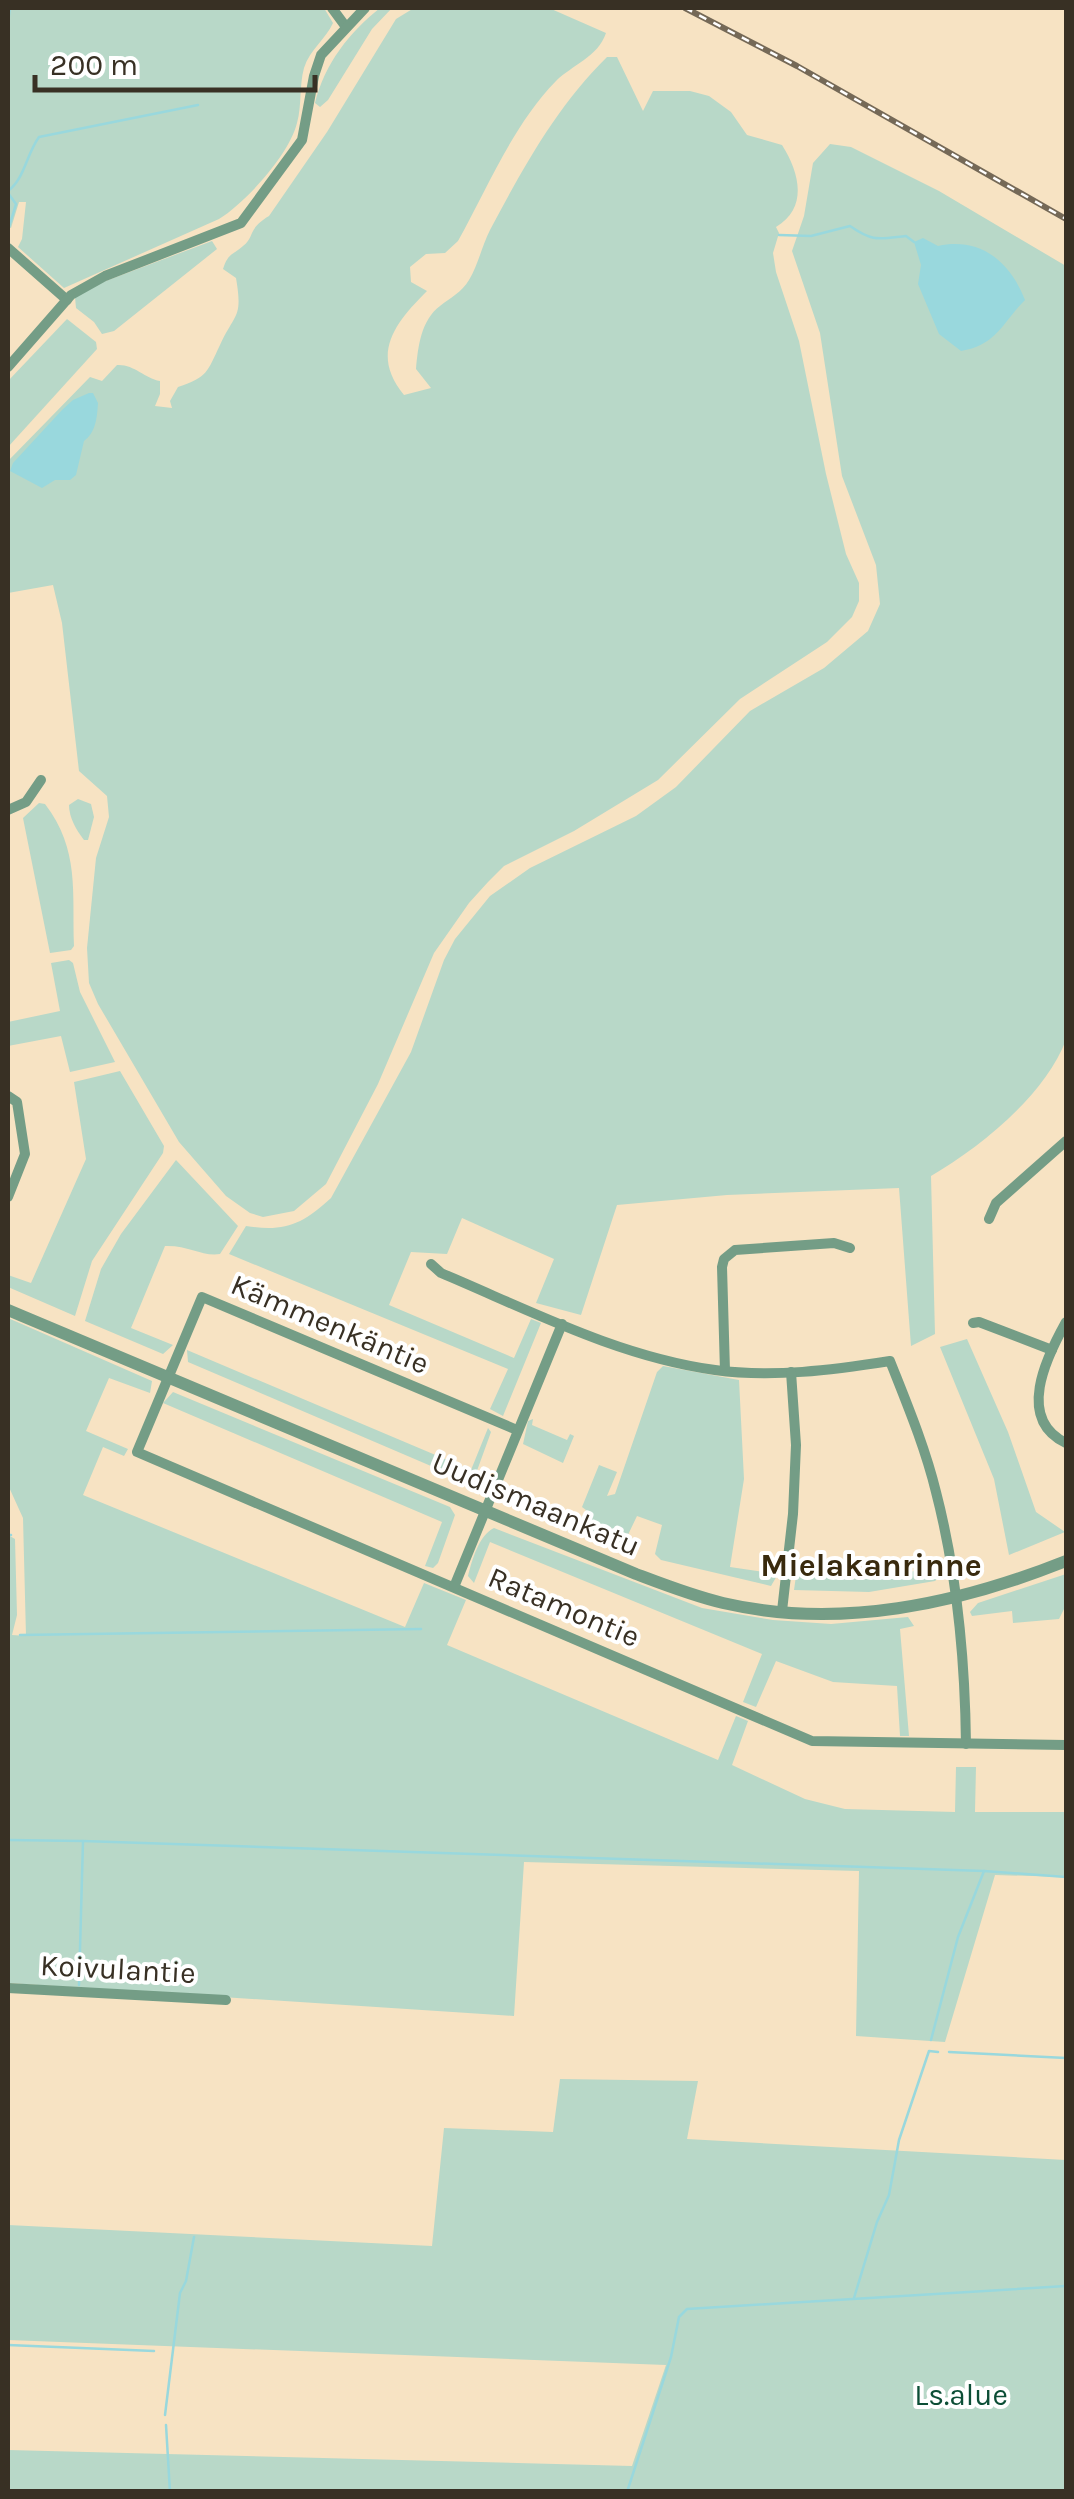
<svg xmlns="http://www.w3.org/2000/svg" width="1074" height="2499" viewBox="0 0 1074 2499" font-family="Karla,sans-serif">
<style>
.green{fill:#b8d8c8}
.water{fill:#99d8dd}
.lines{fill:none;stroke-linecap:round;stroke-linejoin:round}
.stream{stroke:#99d8dd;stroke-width:2.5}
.minor{stroke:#749d86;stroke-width:10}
.tertiary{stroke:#749d86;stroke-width:12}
.rail-casing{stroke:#756957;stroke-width:6}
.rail{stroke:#fff;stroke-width:2.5;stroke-dasharray:8;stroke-linecap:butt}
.labels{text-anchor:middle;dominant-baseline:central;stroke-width:8;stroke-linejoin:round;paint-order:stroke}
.street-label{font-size:30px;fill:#383024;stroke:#fff}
.park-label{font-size:30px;fill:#0c4e36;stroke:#fff}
.neighbourhood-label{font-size:32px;font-weight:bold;fill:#392a0e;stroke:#fff}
</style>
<rect width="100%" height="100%" fill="#f7e3c3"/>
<g class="green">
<path d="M8,8h316l9,15c-7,16 -23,26 -29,45 -5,18 -2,37 -7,55 -8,32 -51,79 -78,96l-155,69 -46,-41 4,-8 4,-37h-7l-8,26 -3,-1z"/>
<path d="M380,8h12l-20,21 -44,71 -8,7 -5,-4c10,-40 34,-70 65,-95z"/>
<path d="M414,8h135l57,25c-8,24 -34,32 -50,48 -43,44 -68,106 -98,160l-13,12 -19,1 -16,13 1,15 16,9c-32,32 -57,63 -23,104l27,-7 -15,-19c2,-22 5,-49 24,-63 10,-8 22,-14 29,-26 9,-15 13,-34 21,-50 33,-62 67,-124 117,-173h10l26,54 10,-20h37l19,5 22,16 16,23 35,10c18,28 26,63 -6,82l3,6 -6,20 3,19 23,69 27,133 20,80 13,29v18l-7,16 -25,25 -87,57 -82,81 -84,51 -70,35 -16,16 -19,21 -35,50 -56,131 -52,100 -32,27 -31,6 -13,-4 -24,-17 -47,-54 -81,-138 -9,-21 -2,-35 9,-90 13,-41 -2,-21 -28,-25 -17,-148 -9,-38 -45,8v-132l82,-84 12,4 15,-16c17,-1 27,13 43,16v13l-5,12 17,2 -2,-7 8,-14c30,-10 29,-15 42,-42 15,-33 23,-26 16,-67l-13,-9c5,-16 10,-14 20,-23 12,-9 4,-17 26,-30l58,-84 69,-113z"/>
<path d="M830,144l21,3 88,44 127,75v774c-21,55 -85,107 -135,136l4,158 -24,12 -12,-158 -172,7 -110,10 -36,110 -45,-12 18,-44 -92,-41 -15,36 -36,-2 -22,53 125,53 17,-39 10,4 -38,93 -13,-7 18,-40 -279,-115 17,-28c38,6 56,-1 85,-28l80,-146 33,-92 11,-21 35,-43 40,-28 106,-52 40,-29 74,-76 74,-43 44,-37 12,-27 -4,-39 -34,-89 -22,-143 -28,-82 12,-35 9,-53z"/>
<polygon points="212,241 217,249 114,331 102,334 94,322 76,308 75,297 95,285"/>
<polygon points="67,319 96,342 97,349 8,447 8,381"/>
<path d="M78,799l13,5 3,13 -6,23h-4c-8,-10 -15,-23 -15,-35z"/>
<path d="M39,803l6,1c35,46 27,88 29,142l-3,4 -21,3 -27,-135z"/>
<polygon points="69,960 73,963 80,992 115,1062 70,1072 61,1036 8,1046 8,1022 60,1011 51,963"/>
<polygon points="120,1071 164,1146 163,1153 92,1261 75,1316 8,1287 8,1275 31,1283 86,1159 74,1082"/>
<path d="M176,1160l62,66 -18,28c-17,3 -32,-9 -55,-8l-34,82 42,17 -10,9 -78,-33 16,-52 20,-35z"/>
<polygon points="8,1318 152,1381 150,1393 109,1378 86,1431 128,1449 124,1456 103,1447 83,1495 405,1627 424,1583 466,1600 447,1645 718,1760 736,1716 748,1721 732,1765 805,1799 845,1809 955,1812 956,1767 976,1767 975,1812 1066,1812 1066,1877 995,1875 945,2042 856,2036 859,1871 524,1862 514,2016 8,1983 8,1535 15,1539 17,1615 12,1635 26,1636 23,1518 8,1485"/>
<polygon points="967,1339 1008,1432 1036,1512 1065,1532 1009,1555 994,1479 940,1347"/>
<polygon points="187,1350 471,1470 488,1428 491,1432 474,1479 466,1481 188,1362"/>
<polygon points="663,1366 739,1380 744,1479 730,1567 778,1574 771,1586 661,1560 655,1554 662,1525 637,1516 625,1541 620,1543 595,1534 580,1520 586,1510 582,1507 599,1465 617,1472 607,1496 615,1494 657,1372"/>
<polygon points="173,1392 450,1507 455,1515 438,1563 433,1568 425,1566 442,1522 163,1403"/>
<polygon points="533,1419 532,1425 567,1440 570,1434 574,1436 563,1463 523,1444 528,1421"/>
<path d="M494,1528l208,80 71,12 58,4 77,-7 6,9 -14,3 9,107h-9l-3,-50 -64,-4 -57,-21 -20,46 -13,-5 19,-48 -272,-112 -16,41 -6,-7c4,-16 11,-41 26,-48z"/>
<polygon points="940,1567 941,1575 935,1581 869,1592 794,1590 796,1576 864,1579"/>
<polygon points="1066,1574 1066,1605 1059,1619 1013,1623 1012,1611 972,1616 970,1612 978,1603"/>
<polygon points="560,2079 698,2081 687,2139 1066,2160 1066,2491 8,2491 8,2450 632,2466 666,2365 8,2340 8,2225 432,2246 444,2128 553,2132"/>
</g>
<g class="water">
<path d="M923,238l15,8c42,-9 72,15 87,54 -23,23 -28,45 -64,51l-22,-17 -21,-50 3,-19 -7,-23z"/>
<path d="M89,393h4l5,10c-1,15 -2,29 -14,38l-8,34 -6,5h-15l-13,8 -32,-17 3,-8 49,-53 11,-10z"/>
</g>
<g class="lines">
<g class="stream">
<polyline points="8,22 10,8"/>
<path d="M8,191c17,-13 18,-36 31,-54l159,-32"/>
<polyline points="8,230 16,204 8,193"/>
<path d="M779,235l32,1 39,-10c23,16 28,13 56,10l8,6"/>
<polyline points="8,1535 11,1535"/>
<polyline points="20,1635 421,1629"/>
<polyline points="8,1840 83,1841 79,1985"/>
<polyline points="83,1841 984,1871"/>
<polyline points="931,2040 958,1937 984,1871 1066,1877"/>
<polyline points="949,2052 1066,2058"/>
<polyline points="854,2298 877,2222 889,2195 899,2140 929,2051 938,2052"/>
<polyline points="8,2345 154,2351"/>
<polyline points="165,2415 180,2293 186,2281 194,2237"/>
<polyline points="166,2425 170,2492"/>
<polyline points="627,2492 671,2357 679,2317 687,2309 1066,2286"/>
</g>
<g class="minor">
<polyline points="332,8 346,27"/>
<polyline points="8,248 67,300"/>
<polyline points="8,367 71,295 105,276 241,223 302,140 314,76 321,55 365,8"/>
<polyline points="8,810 26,802 41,780"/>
<polyline points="8,1096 17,1102 25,1154 8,1197"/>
<polyline points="989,1219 996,1203 1066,1141"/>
<path d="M431,1264l10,9c88,37 178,84 274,97 57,8 118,0 175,-9 17,43 35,86 46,131 21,81 29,168 30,252"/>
<path d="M1066,1322c-20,36 -50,97 0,121"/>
<polyline points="973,1323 979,1322 1052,1350"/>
<polyline points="725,1371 722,1267 724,1259 735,1250 834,1243 850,1248"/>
<polyline points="517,1430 202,1297 137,1452 812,1741 1066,1745"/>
<polyline points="454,1587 562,1324"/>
<polyline points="782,1611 793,1514 796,1445 791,1372"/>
<polyline points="8,1988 226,2000"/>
</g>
<path class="tertiary" d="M8,1310l628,264c29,11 57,22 87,29 117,27 235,1 343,-42"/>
<defs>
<polyline id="rail" points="685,8 797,66 1066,219"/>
</defs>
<use href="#rail" class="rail-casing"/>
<use href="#rail" class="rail"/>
</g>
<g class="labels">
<g class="street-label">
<text transform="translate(330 1324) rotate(23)">Kämmenkäntie</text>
<text transform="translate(536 1504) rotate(23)">Uudismaankatu</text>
<text transform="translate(564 1607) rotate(23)">Ratamontie</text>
<text transform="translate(118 1969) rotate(3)">Koivulantie</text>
</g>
<g class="park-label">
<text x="961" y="2395">Ls.alue</text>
</g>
<g class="neighbourhood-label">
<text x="871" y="1565">Mielakanrinne</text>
</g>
</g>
<rect width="1074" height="2499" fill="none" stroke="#383024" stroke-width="20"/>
<path d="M35 75v15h280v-15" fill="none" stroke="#383024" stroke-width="5"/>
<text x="50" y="75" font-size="30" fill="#383024" stroke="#ffffff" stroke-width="8" paint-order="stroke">200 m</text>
</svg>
